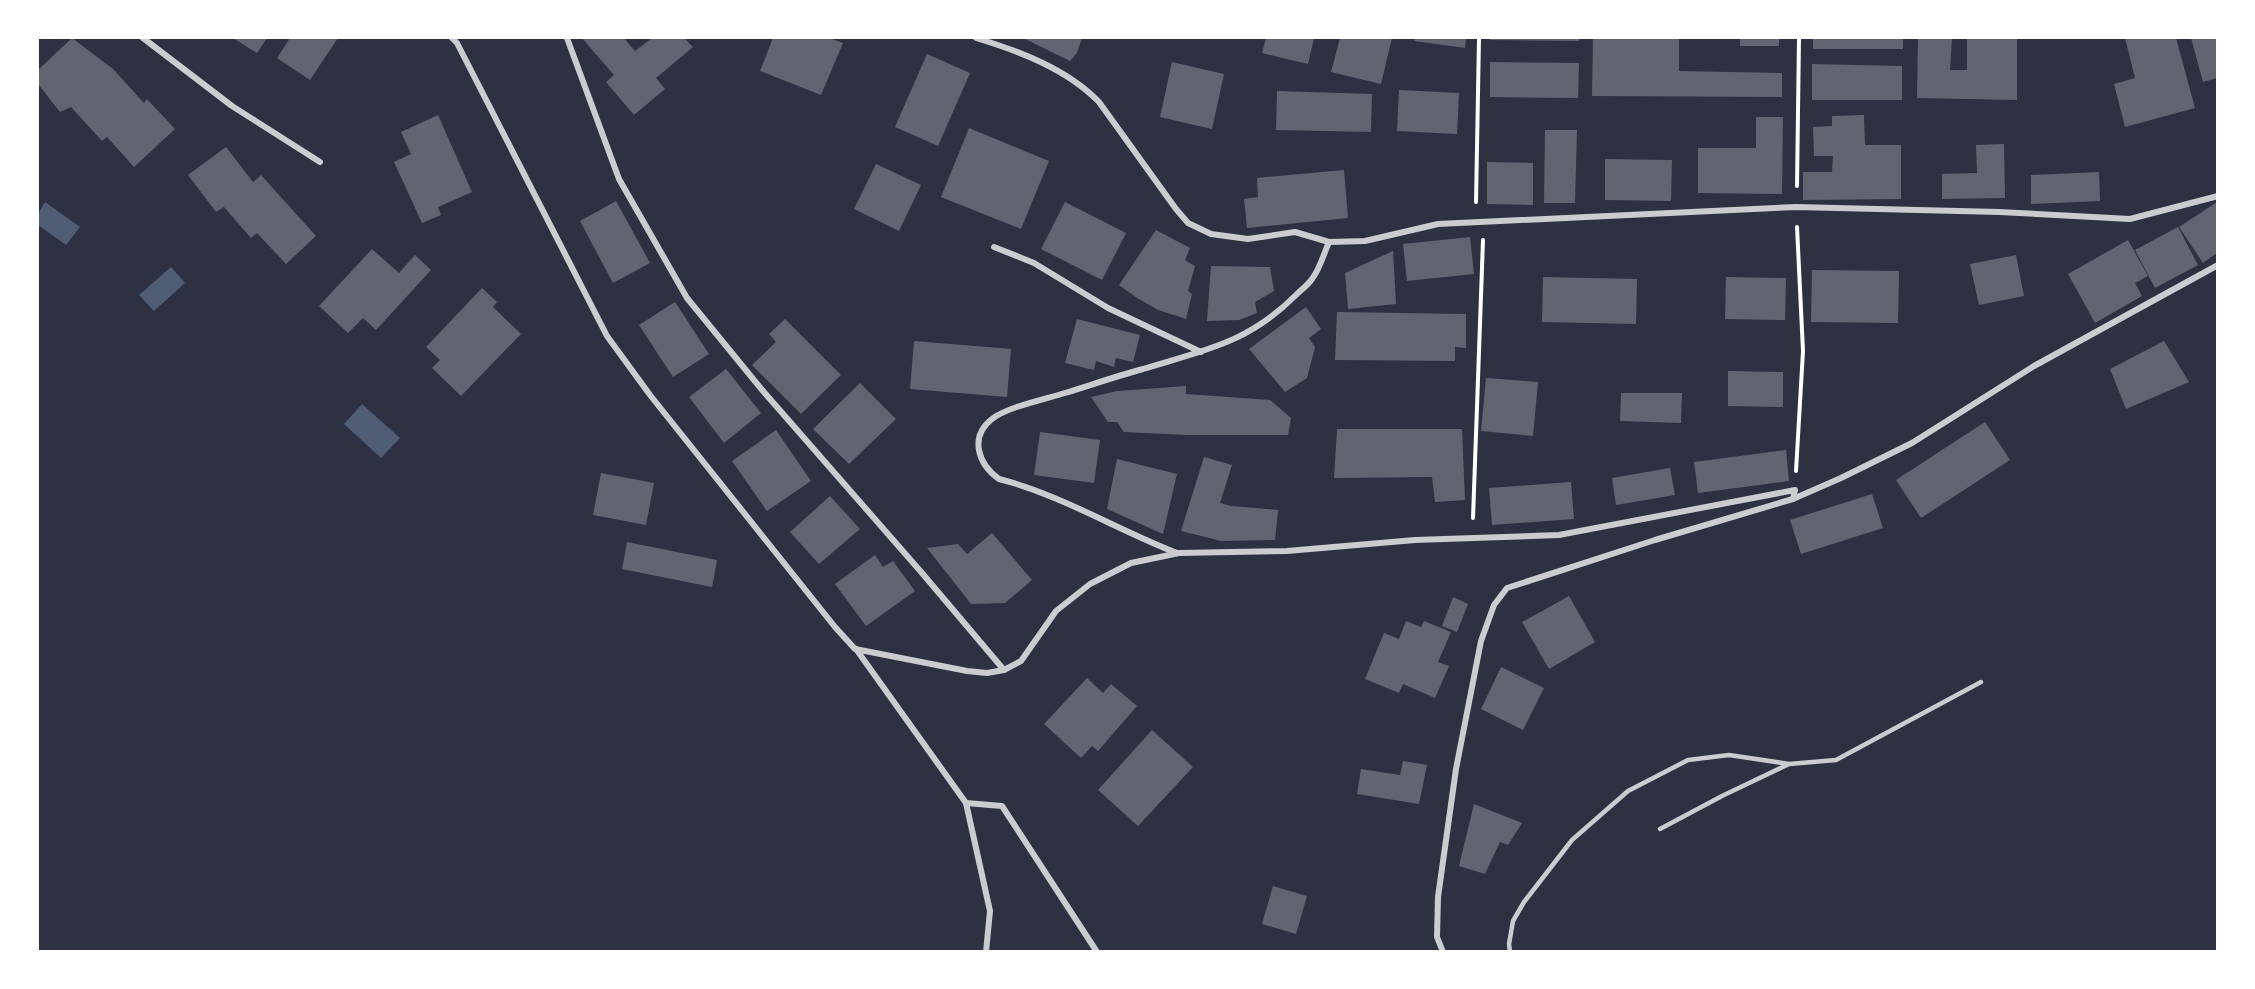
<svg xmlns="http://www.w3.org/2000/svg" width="2255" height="989" viewBox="0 0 2255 989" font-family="'Sofia Sans Condensed',sans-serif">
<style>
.water{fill:#4f5d75}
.building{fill:#626471}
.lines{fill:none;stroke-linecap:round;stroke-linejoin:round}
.path{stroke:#fff;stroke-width:4}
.service{stroke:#caccd0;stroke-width:4.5}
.minor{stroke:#caccd0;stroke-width:6}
</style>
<rect width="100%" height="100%" fill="#2d3142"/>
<g class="water">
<polygon points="45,202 80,227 66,245 38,225 38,214"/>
<polygon points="171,267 185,283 154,311 139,295"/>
<polygon points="362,404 400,438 381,458 344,424"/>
</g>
<g class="building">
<polygon points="72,38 113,69 144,103 147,99 175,129 134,167 107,137 102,141 71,107 60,112 38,84 38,70"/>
<polygon points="233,38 267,38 257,53"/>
<polygon points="290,38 338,38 310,80 277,58"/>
<polygon points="582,38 624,38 635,51 652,38 684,38 693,47 656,78 665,89 634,115 606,82 614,75"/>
<polygon points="773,38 829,38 843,43 821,95 760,71"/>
<polygon points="1023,38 1082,38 1077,53 1070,61"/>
<polygon points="1266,38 1314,38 1308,64 1262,53"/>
<polygon points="1340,38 1392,38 1381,84 1331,72"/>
<polygon points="1415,38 1466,38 1465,48 1414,41"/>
<polygon points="1490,38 1579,38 1579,41 1490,40"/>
<polygon points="1593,38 1679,38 1679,71 1782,73 1782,97 1592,96"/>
<rect x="1740" y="38" width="39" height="8"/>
<rect x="1813" y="38" width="90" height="11"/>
<polygon points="1918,38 1952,38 1950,70 1967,70 1967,38 2017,38 2017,100 1917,98"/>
<polygon points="2125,38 2176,38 2195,108 2125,127 2114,84 2135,78"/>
<polygon points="2191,38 2217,38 2217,78 2203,82"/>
<polygon points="927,54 970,73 938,146 895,127"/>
<polygon points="1172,62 1224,74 1212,129 1160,117"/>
<polygon points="1490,62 1579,63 1578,98 1490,97"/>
<polygon points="1812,64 1902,66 1902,100 1812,100"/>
<polygon points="1399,90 1459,93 1457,134 1397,131"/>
<polygon points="1277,91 1372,94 1371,132 1276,130"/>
<polygon points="438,115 472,192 438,207 441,215 422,223 394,162 411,154 401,132"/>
<polygon points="1864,115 1865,145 1901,145 1901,199 1803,200 1803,172 1832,172 1833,156 1814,156 1813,127 1832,126 1832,116"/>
<polygon points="1756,117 1783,117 1782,194 1698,193 1698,148 1756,148"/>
<polygon points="969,128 1049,161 1021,229 941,197"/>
<polygon points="1545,130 1577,130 1575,203 1544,203"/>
<polygon points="2004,144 2005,198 1942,199 1942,174 1977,173 1976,145"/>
<polygon points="226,147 253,182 261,175 316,236 286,264 257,233 251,238 224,207 216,212 188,175"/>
<polygon points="1605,159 1672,160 1671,201 1605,200"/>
<polygon points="1487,162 1533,163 1533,205 1487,204"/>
<polygon points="876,164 921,185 899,231 854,209"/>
<polygon points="1344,170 1348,218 1247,228 1244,199 1258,197 1257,178"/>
<polygon points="2099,172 2100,201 2031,204 2031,175"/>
<polygon points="616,201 650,263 613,283 580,221"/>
<polygon points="1065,202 1126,233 1102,280 1041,249"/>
<polygon points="2217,202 2217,253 2203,263 2179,227"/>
<polygon points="2178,227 2198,265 2155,288 2135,250"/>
<polygon points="1156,230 1190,248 1185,260 1195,266 1188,291 1192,294 1186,319 1158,310 1137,298 1119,285"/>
<polygon points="1470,237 1474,274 1407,281 1403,244"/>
<polygon points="2128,240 2148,276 2135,283 2142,296 2095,323 2068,274"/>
<polygon points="372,249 399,273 415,255 431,270 376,330 363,318 348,333 319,306"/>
<polygon points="1393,251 1396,304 1348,309 1345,273"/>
<polygon points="2016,255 2024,296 1979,305 1970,264"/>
<polygon points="1211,266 1270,267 1274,291 1255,302 1257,313 1239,320 1207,321"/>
<polygon points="1812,270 1899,271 1898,323 1811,322"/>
<polygon points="1543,277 1637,279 1636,324 1542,322"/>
<polygon points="1726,277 1786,278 1785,320 1725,319"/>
<polygon points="482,288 497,302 493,307 521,334 461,396 432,368 440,360 426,347"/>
<polygon points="675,302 709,354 673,377 639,325"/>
<polygon points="1306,307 1321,329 1309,338 1315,347 1307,378 1285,392 1249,349"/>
<polygon points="1337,312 1466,314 1466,348 1455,347 1455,361 1335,360"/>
<polygon points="785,319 841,375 801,414 752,365 776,342 769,334"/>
<polygon points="1077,319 1140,335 1133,362 1116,358 1114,367 1096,361 1094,370 1065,363"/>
<polygon points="914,341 1011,349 1007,397 910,389"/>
<polygon points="2164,341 2189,382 2126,409 2110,369"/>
<polygon points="726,369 761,413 724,443 689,397"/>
<polygon points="1728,371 1783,372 1783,407 1728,406"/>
<polygon points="1486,378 1538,382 1533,436 1481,431"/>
<polygon points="860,383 896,419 849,464 813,429"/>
<polygon points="1186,386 1186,394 1270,400 1291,418 1288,435 1186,435 1124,432 1117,422 1108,422 1091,397 1117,391"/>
<polygon points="1621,393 1682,393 1681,423 1620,421"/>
<polygon points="1985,422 2010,460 1921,518 1896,480"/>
<polygon points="1337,429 1462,429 1465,500 1435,502 1432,477 1334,478"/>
<polygon points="776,430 811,481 767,511 732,461"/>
<polygon points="1040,432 1100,440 1094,483 1034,475"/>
<polygon points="1786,450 1789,481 1698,493 1694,462"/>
<polygon points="1204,457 1232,465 1220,503 1231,506 1278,510 1275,540 1221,541 1181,531"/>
<polygon points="1117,459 1177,474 1163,534 1107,509"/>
<polygon points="1670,468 1675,495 1616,505 1612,478"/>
<polygon points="601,473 654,483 646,525 593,515"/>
<polygon points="1571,482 1574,519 1492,525 1489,488"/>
<polygon points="1872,494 1883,528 1801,554 1790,520"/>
<polygon points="830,496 860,529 819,564 790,532"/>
<polygon points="992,533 1032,580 1005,603 971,604 927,548 958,544 967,554"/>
<polygon points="627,542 717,560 712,587 622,569"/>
<polygon points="875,555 883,567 893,561 915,591 866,626 835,584"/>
<polygon points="1569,596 1595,642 1549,669 1522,622"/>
<polygon points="1453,597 1468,604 1457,632 1442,626"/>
<polygon points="1406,621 1421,627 1424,621 1451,632 1438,662 1449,666 1435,698 1403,684 1399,693 1365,679 1384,633 1399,639"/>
<polygon points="1501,667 1544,688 1523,730 1481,709"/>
<polygon points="1087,678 1103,693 1111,684 1137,706 1098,751 1092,746 1081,758 1044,724"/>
<polygon points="1152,730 1193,767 1138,826 1098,790"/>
<polygon points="1403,761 1427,765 1419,804 1357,794 1361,769 1400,775"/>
<polygon points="1474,804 1522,823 1508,845 1500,842 1485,874 1459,866"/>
<polygon points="1273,886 1307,896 1296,934 1262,924"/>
</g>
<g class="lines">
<g class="path">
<polyline points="1797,186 1799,38"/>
<polyline points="1476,202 1479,38"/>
<polyline points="1796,471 1803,351 1797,227"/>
<polyline points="1473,518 1483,240"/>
</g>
<g class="service">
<polyline points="1660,829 1722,796 1789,764 1836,760 1981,682"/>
<polyline points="1510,952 1509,944 1513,921 1524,902 1572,840 1628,791 1688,760 1729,755 1789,764"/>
</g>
<g class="minor">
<polyline points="143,38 232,106 320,162"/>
<polyline points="452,38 457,43 607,336 650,395 835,627 855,649 967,671 987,673 1004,670"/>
<polyline points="567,38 619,179 687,298 763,391 922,573 1004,670 1021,661 1056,611 1090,584 1131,563 1179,553 1287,551 1415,540 1559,535 1795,490 1793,499"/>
<path d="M976,38c43,13 91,31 123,64l77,107 12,14 23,11 37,5 47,-7 34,10c-5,11 -9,27 -17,37 -4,6 -11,11 -16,16 -48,48 -91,55 -153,74 -26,7 -52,16 -78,24 -19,6 -58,14 -73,26 -23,18 -14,45 7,60 63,16 118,51 178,74"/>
<polyline points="1329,242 1365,241 1438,224 1796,207 1999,212 2130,219 2218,196"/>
<polyline points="994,247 1034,263 1108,308 1201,352"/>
<polyline points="856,649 966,803 990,911 986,952"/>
<polyline points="966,803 1002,806 1097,952"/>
<polyline points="1443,952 1437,937 1438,897 1456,769 1481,641 1494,605 1507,588 1655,540 1793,499 1841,478 1912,443 2034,366 2218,265"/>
</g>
</g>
<rect width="2255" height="989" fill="none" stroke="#ffffff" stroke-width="78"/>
</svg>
